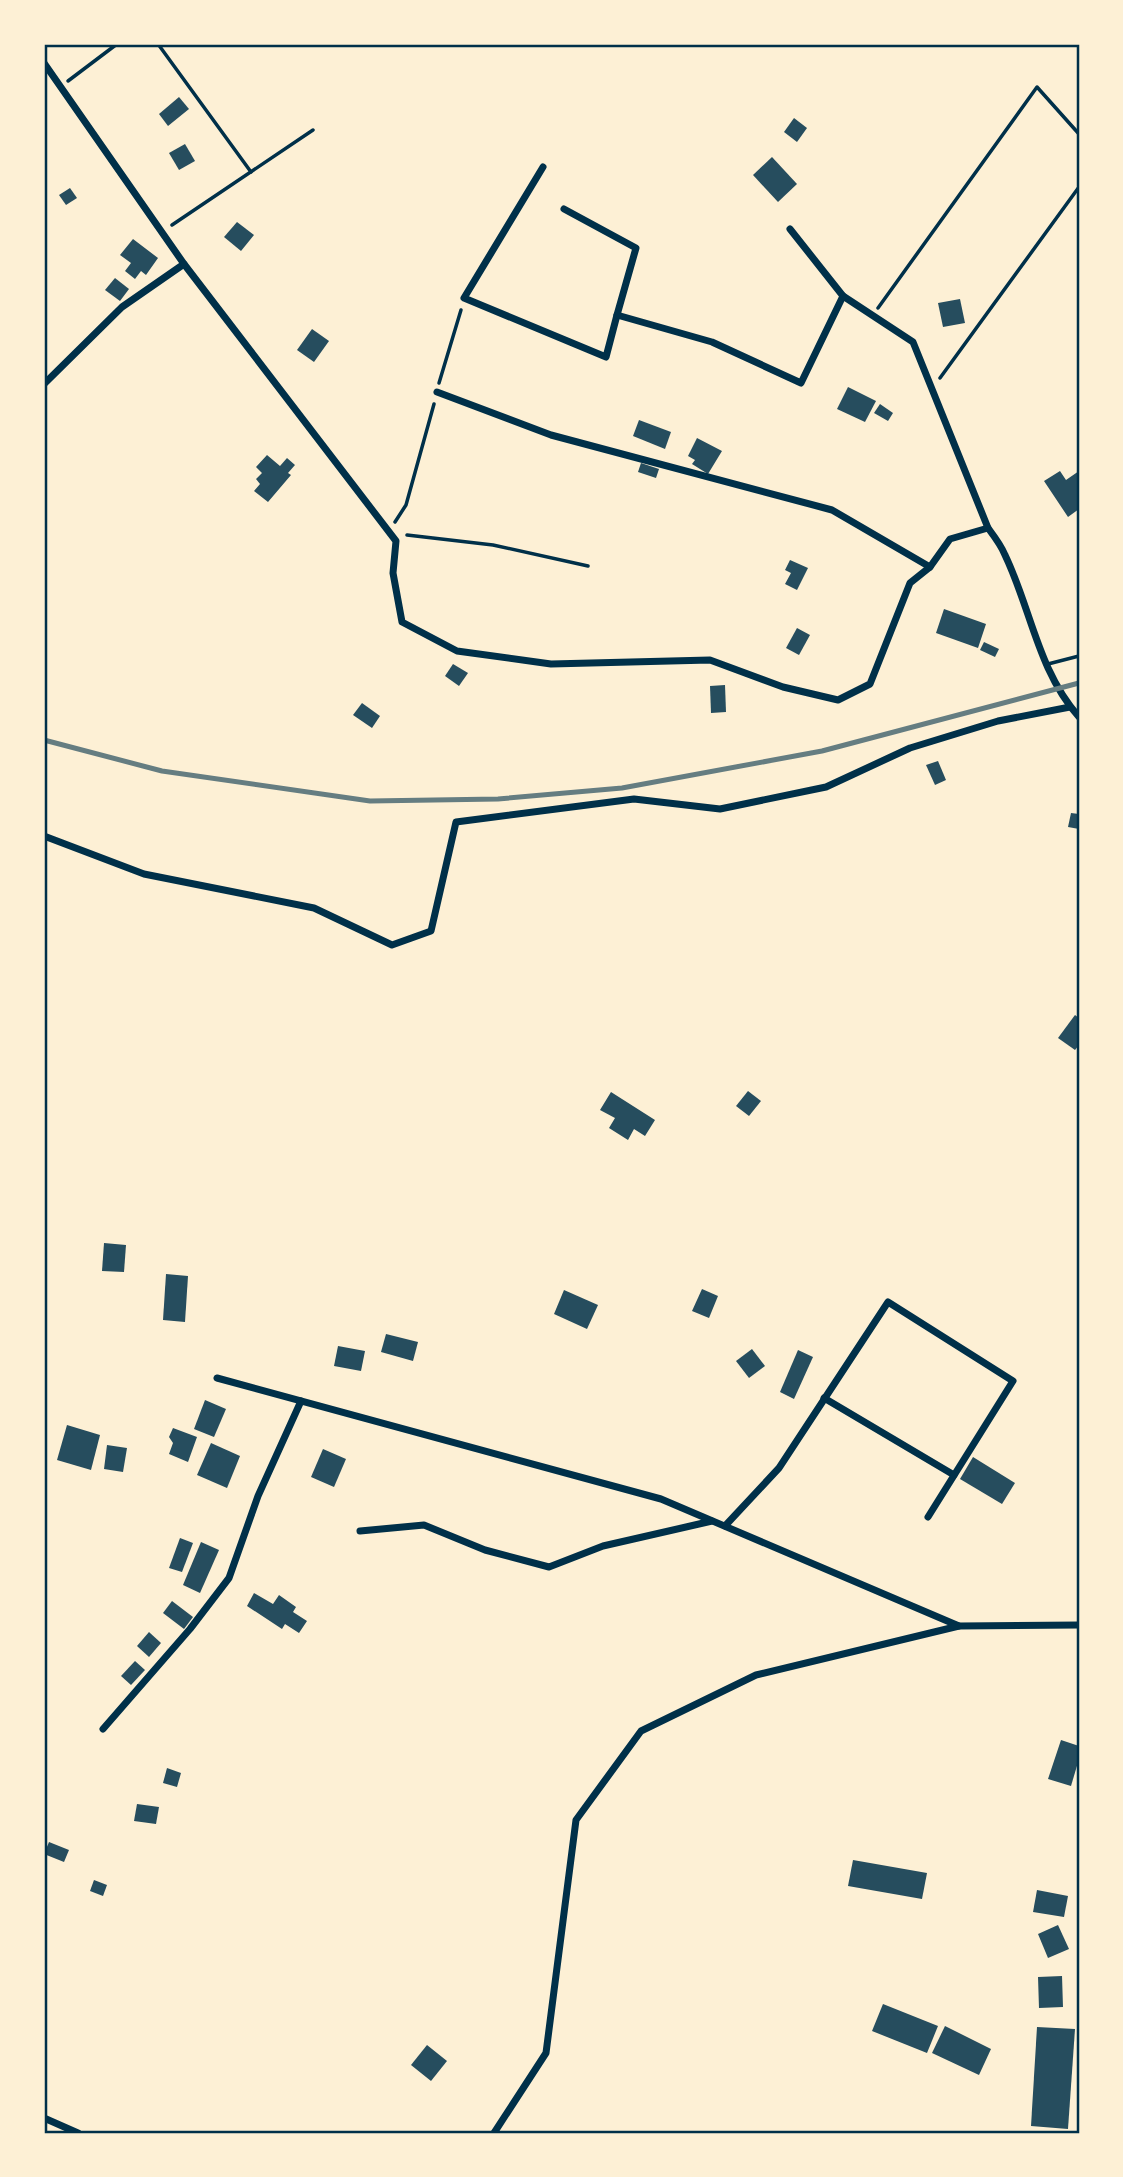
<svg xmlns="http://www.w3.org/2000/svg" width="1123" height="2177" viewBox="0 0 1123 2177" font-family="'Work Sans',sans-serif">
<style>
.building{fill:#264d5e}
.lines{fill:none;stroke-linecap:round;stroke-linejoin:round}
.path{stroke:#003049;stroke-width:3.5}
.service{stroke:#003049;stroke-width:3.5}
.minor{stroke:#003049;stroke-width:7}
.rail{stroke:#657d81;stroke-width:5}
.neatline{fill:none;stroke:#003049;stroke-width:2.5}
</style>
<rect width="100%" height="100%" fill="#fdf0d5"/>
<g class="building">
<polygon points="179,97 189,109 168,126 159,114"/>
<polygon points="794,118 807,128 797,142 784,132"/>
<polygon points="185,144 195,161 179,170 169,153"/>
<polygon points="772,157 797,184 778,202 753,175"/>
<polygon points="70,188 77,198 66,205 59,195"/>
<polygon points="237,222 254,235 241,251 224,237"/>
<polygon points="133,239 158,258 146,275 141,271 135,279 125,271 131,263 120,255"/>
<polygon points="115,278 129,289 120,301 105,290"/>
<polygon points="960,299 965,323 943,327 938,303"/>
<polygon points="312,329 329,341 314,362 297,350"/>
<polygon points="848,387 876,401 865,422 837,409"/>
<polygon points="880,404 893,413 888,421 874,413"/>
<polygon points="639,420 671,432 665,449 633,436"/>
<polygon points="697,438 722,451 708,474 692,464 695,460 688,456"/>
<polygon points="267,455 280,466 287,458 295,465 288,473 291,475 268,502 254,491 260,484 256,479 262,473 256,467"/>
<polygon points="641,463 659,469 656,478 638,472"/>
<polygon points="1060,471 1066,480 1079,471 1079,496 1077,497 1079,509 1068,517 1044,481"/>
<polygon points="790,560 808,568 797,590 785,584 791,573 785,570"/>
<polygon points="944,609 986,624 978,648 936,633"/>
<polygon points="797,628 810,635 799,655 786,648"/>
<polygon points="984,642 999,649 995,657 980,650"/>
<polygon points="453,664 468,673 459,686 445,676"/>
<polygon points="725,685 726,712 711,713 710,686"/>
<polygon points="362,703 380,716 372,728 353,715"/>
<polygon points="938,761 946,780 935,785 926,765"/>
<polygon points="1071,813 1079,814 1079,829 1068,827"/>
<polygon points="1075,1015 1079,1018 1079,1045 1075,1050 1058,1038"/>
<polygon points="748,1091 761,1101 749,1116 736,1106"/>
<polygon points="611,1092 655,1120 645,1136 634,1129 628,1140 609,1128 615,1118 600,1110"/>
<polygon points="104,1243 126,1245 124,1272 102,1271"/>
<polygon points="166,1274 188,1276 185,1322 163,1320"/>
<polygon points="702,1289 718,1296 709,1318 692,1311"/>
<polygon points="564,1290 598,1305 587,1329 554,1314"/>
<polygon points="386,1334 418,1342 413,1361 381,1352"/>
<polygon points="338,1346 365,1351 361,1371 334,1366"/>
<polygon points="752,1349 765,1366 749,1378 736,1361"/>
<polygon points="798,1350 813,1357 794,1399 780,1392"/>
<polygon points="205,1400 226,1409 214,1437 194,1429"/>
<polygon points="67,1425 100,1435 91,1470 57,1460"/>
<polygon points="173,1428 197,1437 188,1462 169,1454 173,1443 169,1437"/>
<polygon points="211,1443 240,1456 227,1488 197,1475"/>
<polygon points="107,1445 127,1448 123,1472 104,1469"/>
<polygon points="323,1449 346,1459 334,1487 311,1477"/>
<polygon points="973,1457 1015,1483 1002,1504 960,1479"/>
<polygon points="180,1538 193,1543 182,1572 169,1568"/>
<polygon points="201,1542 219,1550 200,1593 183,1585"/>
<polygon points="254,1593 273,1604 279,1595 296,1607 293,1612 307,1621 299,1633 285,1624 282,1629 247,1606"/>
<polygon points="172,1601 193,1617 184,1629 163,1613"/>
<polygon points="149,1632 161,1643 149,1657 137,1646"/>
<polygon points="135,1661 145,1670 131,1685 121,1676"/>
<polygon points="1061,1740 1079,1746 1079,1759 1071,1786 1048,1779"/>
<polygon points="167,1768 181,1773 177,1787 163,1783"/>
<polygon points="137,1804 159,1807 156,1824 134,1821"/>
<polygon points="49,1842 69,1850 64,1862 44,1854"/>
<polygon points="853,1860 927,1873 922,1899 848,1886"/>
<polygon points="94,1880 107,1885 103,1896 90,1891"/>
<polygon points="1037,1890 1068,1896 1064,1917 1033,1912"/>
<polygon points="1058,1925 1069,1949 1048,1958 1038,1934"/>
<polygon points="1062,1976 1063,2007 1039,2008 1038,1977"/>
<polygon points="883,2004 938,2026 927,2053 872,2031"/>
<polygon points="945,2026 991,2049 979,2075 932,2053"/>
<polygon points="1037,2027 1075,2029 1068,2129 1031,2126"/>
<polygon points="427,2045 447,2061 431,2081 411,2065"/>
</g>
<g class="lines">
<g class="path">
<polyline points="158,44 251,172"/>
<polyline points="68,81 117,44"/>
<polyline points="172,225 313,130"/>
<polyline points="878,308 1037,87 1079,134"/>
<polyline points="940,378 1079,187"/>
<polyline points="439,383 461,310"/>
<polyline points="395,522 406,505 434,404"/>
<polyline points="407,535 493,545 588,566"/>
</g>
<polyline class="service" points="1048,664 1079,656"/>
<g class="minor">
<polyline points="44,63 184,264 122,307 44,384"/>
<polyline points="543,167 464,298 606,357 617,315 712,342 801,383 843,296"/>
<polyline points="564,209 636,248 617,315"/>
<path d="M790,229l53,67 70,46 75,186c6,8 13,17 17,27 26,54 33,116 74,162"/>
<polyline points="184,264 396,541 393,573 402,622 457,651 551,664 710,660 783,687 838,700 870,684 910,583 930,567 950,539 988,528"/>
<polyline points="437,392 551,435 832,510 930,567"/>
<polyline points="44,836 144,874 314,908 392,945 431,931 456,822 634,799 720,809 826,787 910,748 998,721 1070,707"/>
<polyline points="217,1378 661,1499 959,1626 1079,1625"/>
<polyline points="824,1398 954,1475"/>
<polyline points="725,1526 779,1468 888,1302 1013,1381 928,1517"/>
<polyline points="360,1531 424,1525 485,1550 549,1567 603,1546 712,1521"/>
<polyline points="103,1729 190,1629 229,1578 258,1496 301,1401"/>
<polyline points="44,2118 78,2133"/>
<polyline points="494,2133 546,2053 576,1820 641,1731 756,1675 959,1626"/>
</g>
<polyline class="rail" points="44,740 162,771 370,801 498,799 622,788 822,751 1079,683"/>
</g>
<rect width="1123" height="2177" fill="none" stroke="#fdf0d5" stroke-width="91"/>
<rect x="46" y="46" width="1032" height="2086" class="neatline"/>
</svg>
